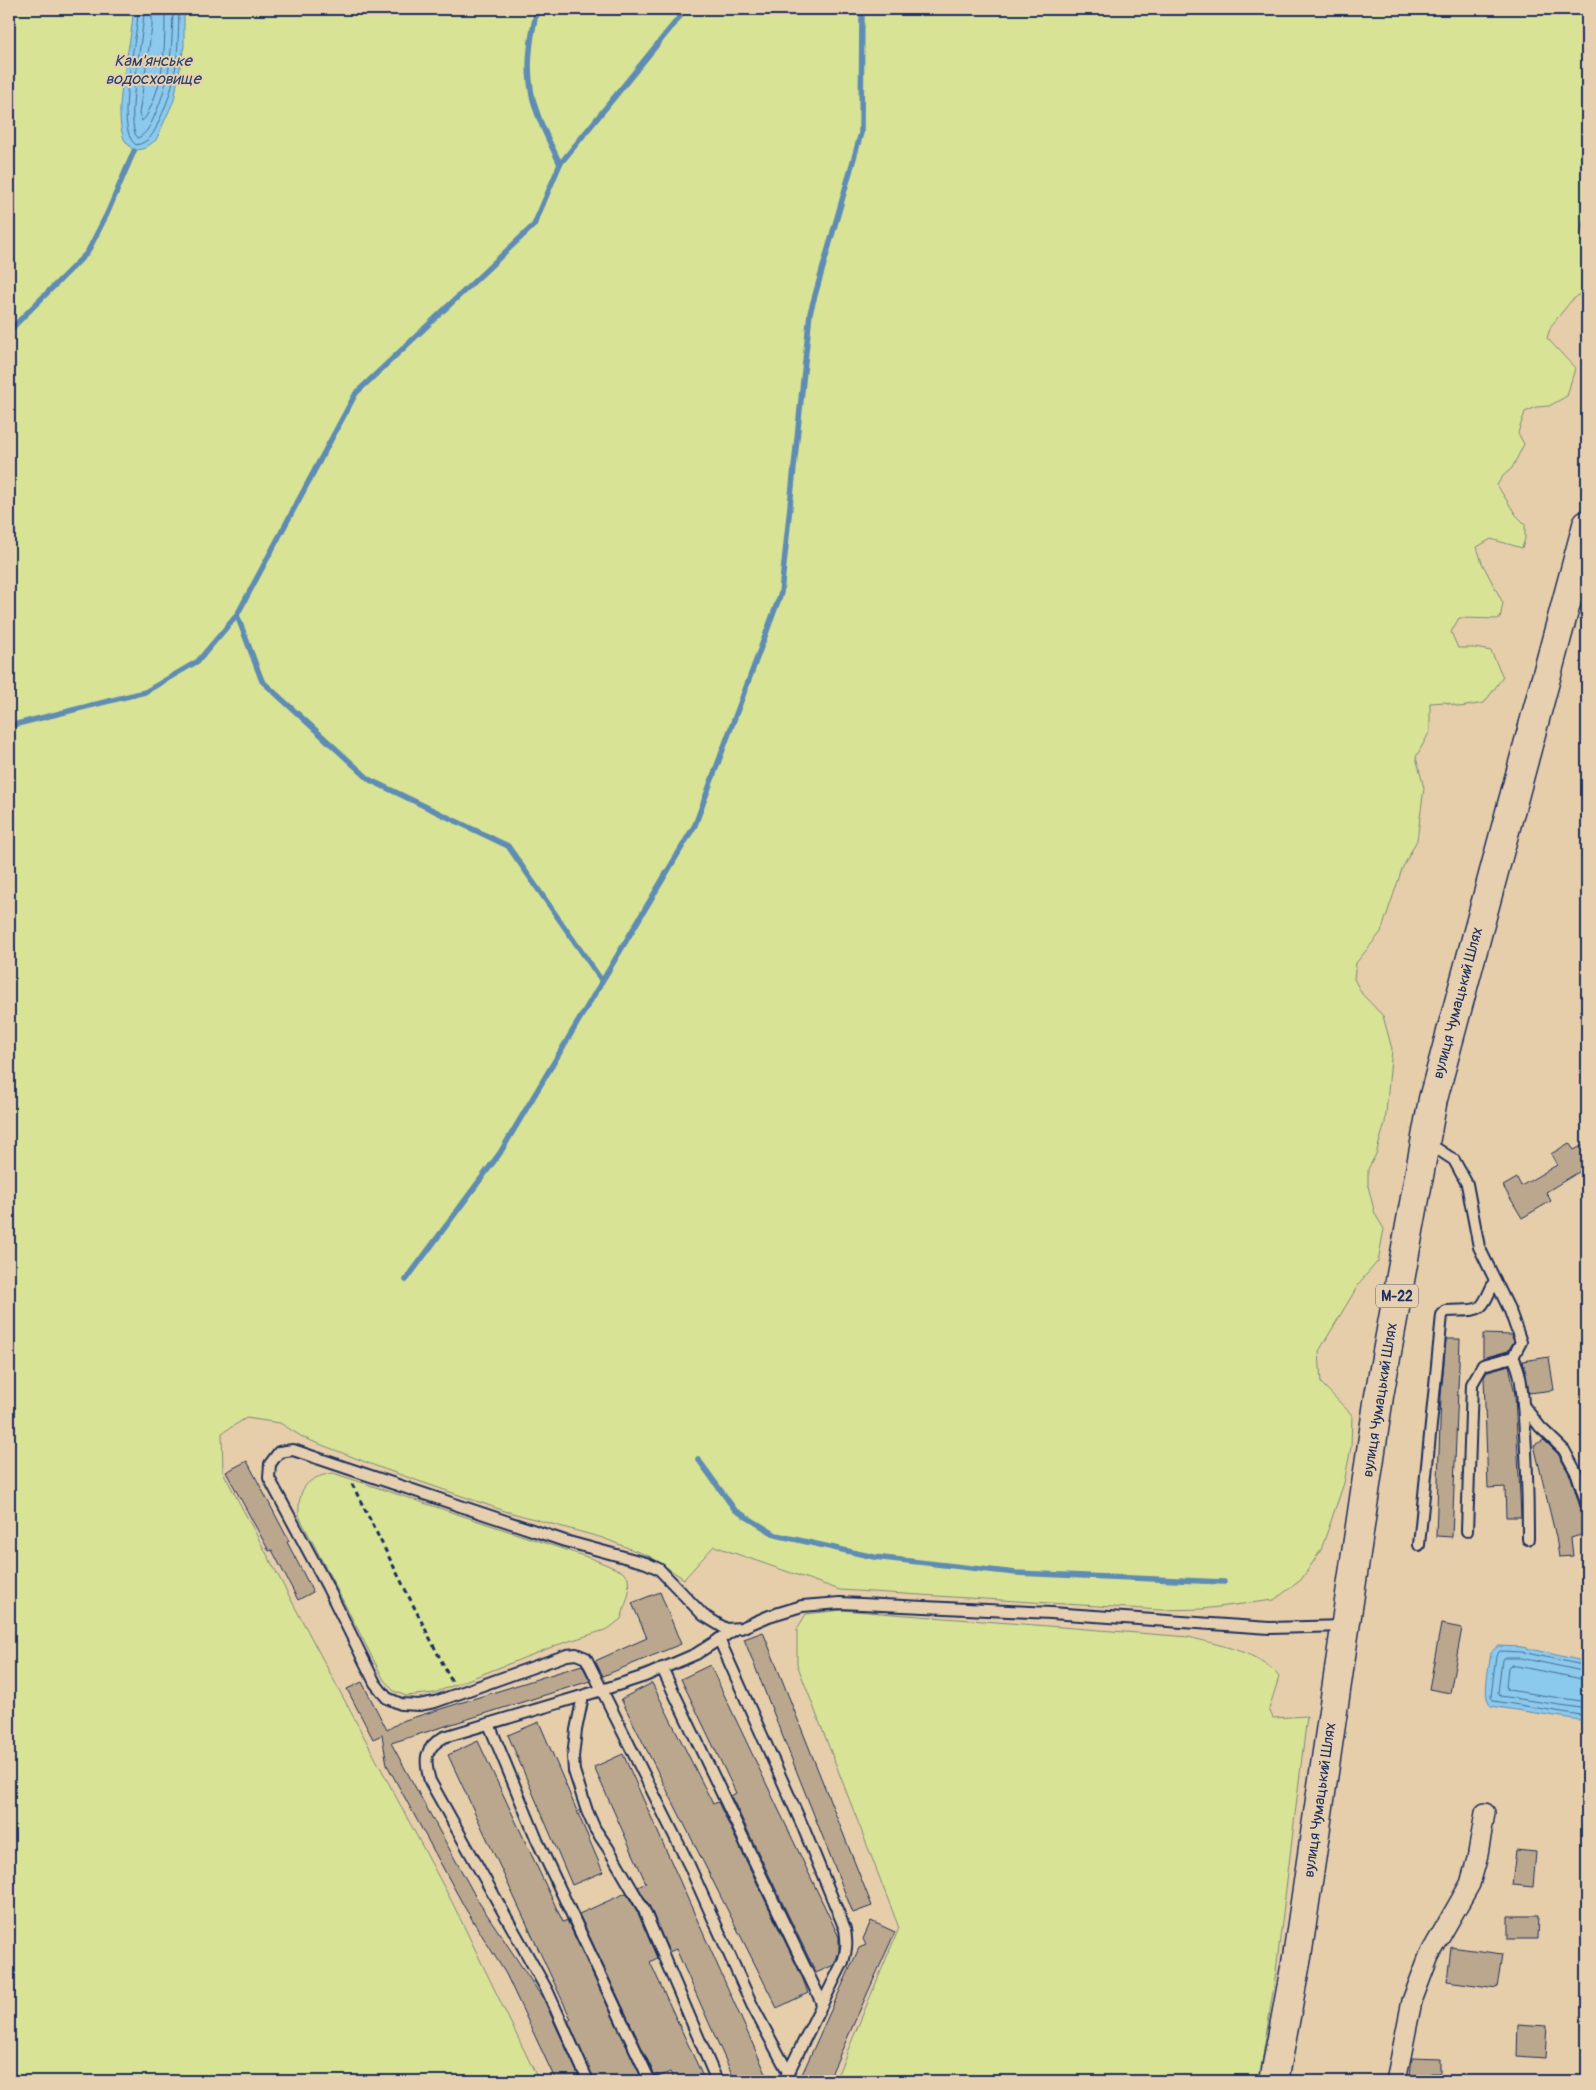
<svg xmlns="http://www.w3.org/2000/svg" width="1596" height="2090" viewBox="0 0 1596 2090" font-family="Pangolin,sans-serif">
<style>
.green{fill:#d8e396;stroke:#7a897a}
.water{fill:#8bcaec;stroke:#5e8cb3}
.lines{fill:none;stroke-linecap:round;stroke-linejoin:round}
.shore{stroke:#486d97;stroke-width:1}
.stream{stroke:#5e8cb3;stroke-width:5.5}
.building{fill:#bba78e;stroke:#1b2f5e}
.lane-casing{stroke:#1b2f5e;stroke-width:14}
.street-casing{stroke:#1b2f5e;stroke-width:22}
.highway-casing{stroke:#1b2f5e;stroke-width:31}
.path{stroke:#1b2f5e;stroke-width:3;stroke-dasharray:5 4;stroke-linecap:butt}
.lane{stroke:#e7d0b0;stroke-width:10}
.street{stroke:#e7d0b0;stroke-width:19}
.highway{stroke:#e7d0b0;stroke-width:28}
.labels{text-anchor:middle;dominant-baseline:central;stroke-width:4;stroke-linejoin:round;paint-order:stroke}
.shield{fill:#e7d0b0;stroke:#585f77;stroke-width:1}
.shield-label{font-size:14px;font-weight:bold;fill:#1b2f5e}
.street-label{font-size:15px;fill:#1b2f5e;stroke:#e7d0b0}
.water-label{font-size:16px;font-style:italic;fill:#263e6c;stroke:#e7d0b0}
</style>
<rect width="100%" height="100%" fill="#e7ceaa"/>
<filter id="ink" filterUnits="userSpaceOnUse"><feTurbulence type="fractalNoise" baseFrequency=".02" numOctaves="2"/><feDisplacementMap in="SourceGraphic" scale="10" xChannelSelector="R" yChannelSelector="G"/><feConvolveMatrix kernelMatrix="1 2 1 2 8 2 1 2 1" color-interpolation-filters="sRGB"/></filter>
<g filter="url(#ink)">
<g class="green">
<polygon points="9,9 1587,9 1587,212 1582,226 1580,237 1587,254 1587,280 1580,294 1571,301 1551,326 1547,338 1575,368 1567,396 1549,406 1536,407 1525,412 1518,433 1524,444 1512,468 1503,476 1497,485 1516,515 1525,524 1525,539 1522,548 1491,539 1477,547 1482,563 1503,603 1500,619 1459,618 1451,632 1458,648 1475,648 1491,651 1503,677 1484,703 1460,707 1445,702 1430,703 1430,731 1416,757 1424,788 1417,840 1402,869 1381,932 1356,963 1354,979 1362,994 1383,1016 1392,1049 1385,1123 1376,1154 1368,1169 1368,1186 1375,1214 1384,1229 1378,1261 1360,1282 1319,1351 1321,1383 1352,1415 1351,1447 1344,1483 1321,1550 1301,1580 1274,1600 1202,1609 1161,1610 840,1590 714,1546 684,1579 651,1557 603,1538 505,1511 381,1468 304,1438 280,1423 246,1418 222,1433 223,1472 453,1904 539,2081 9,2081"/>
<path d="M333,1473l260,86 28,12 7,6 1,16 -8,26 -13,10 -51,16 -123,48 -28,3 -12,-5 -10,-11 -85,-164c-1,-27 6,-38 34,-43z"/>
<path d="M842,1610l347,27c28,8 73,15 90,40l-10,32 4,9 34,-2 -32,263 -16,102h-424l64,-153 -102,-264v-35l9,-15z"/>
</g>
<g class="water">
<path d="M133,9h51v37l-10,54 -18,40 -11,8 -11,3c-3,-4 -8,-8 -10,-12 -13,-33 9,-93 9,-130z"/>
<path d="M1498,1646l24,1 65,15v59l-96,-15c-10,-8 -1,-42 0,-54z"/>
</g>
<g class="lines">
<g class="shore">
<path d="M138,9c1,29 -26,119 -2,136 14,-3 18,-12 23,-24 19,-40 19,-69 20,-112"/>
<path d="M144,9c1,23 -21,117 -6,129 9,-5 12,-12 16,-21 17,-37 18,-69 19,-108"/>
<path d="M152,9v18l-13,87 3,7c4,-3 6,-8 8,-13 15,-31 15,-65 15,-99"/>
<polyline points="1587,1666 1522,1652 1500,1651 1496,1655 1491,1697 1494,1701 1587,1716"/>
<polyline points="1587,1672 1521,1658 1503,1658 1502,1660 1498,1693 1500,1696 1587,1709"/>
<polyline points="1587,1680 1511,1665 1508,1667 1506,1687 1508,1690 1587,1702"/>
</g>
<g class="stream">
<polyline points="560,164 686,9"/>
<polyline points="9,331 87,253 107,214 134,151"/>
<polyline points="237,615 262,681 370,780 508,846 602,981"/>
<path d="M9,726l136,-34 53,-31 39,-46 119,-222 178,-168 26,-61c-12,-26 -28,-54 -30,-83 -3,-23 2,-49 7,-72"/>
<polyline points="406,1280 500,1153 695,825 781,593 810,313 861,133 862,9"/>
<polyline points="698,1459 735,1510 776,1535 874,1557 1016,1573 1224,1582"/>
</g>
</g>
<g class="building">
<polygon points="1569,1143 1574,1150 1587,1143 1587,1167 1546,1192 1551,1201 1522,1218 1503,1186 1517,1178 1521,1186 1557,1165 1551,1154"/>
<polygon points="1483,1334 1511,1335 1514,1341 1508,1351 1483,1358"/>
<polygon points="1446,1339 1460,1339 1452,1537 1436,1536 1441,1396"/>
<polygon points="1549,1357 1554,1390 1529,1393 1523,1361"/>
<polygon points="1509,1365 1515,1395 1521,1517 1506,1517 1505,1487 1488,1488 1484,1377 1488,1371"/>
<polygon points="1544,1440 1558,1454 1571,1477 1580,1507 1584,1511 1587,1533 1571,1538 1573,1556 1559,1557 1556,1537 1534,1445"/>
<polygon points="247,1461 289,1541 287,1542 313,1592 298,1600 272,1550 269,1551 226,1472"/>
<polygon points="660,1592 681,1644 603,1676 595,1661 647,1638 632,1603"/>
<polygon points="1441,1624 1462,1628 1450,1693 1429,1689"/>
<polygon points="763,1632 872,1906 853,1913 744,1639"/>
<polygon points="582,1665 590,1681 391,1743 478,1901 544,2000 581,2081 556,2081 506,1974 465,1908 387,1765 382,1735 373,1739 347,1689 362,1682 387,1730 402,1721"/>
<polygon points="710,1665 839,1937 839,1952 834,1965 816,1973 731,1796 736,1793 681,1679"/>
<polygon points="652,1683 713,1804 718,1802 803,1979 808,1993 777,2008 621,1699"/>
<polygon points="539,1722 603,1872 572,1885 508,1735"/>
<polygon points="478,1741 563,1922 567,1920 643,2081 595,2081 568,2021 571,2019 448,1755"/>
<polygon points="623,1754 767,2076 755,2081 735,2081 676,1949 669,1952 650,1907 638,1887 646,1883 594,1767"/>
<polygon points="1516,1850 1536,1852 1533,1887 1512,1885"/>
<polygon points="626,1893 638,1913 657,1958 650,1962 705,2081 675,2081 670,2072 656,2078 579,1914"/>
<polygon points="1508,1916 1538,1916 1537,1939 1508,1939"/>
<polygon points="871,1921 895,1932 828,2081 799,2081 859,1948 866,1945 863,1939"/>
<polygon points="1451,1947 1502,1954 1497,1988 1447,1981"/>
<polygon points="1518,2024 1547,2026 1545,2058 1517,2056"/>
<polygon points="1412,2058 1440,2059 1440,2073 1431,2073 1430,2081 1417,2081 1417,2075 1410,2075"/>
</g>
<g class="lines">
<defs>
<g id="lane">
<polyline points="1428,1143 1454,1160 1467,1184 1479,1247 1510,1311 1521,1342 1513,1357 1483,1365 1472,1384 1467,1531"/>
<path d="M1513,1357c10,18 9,40 11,60 3,41 4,81 4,122"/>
<polyline points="1523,1405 1540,1427 1564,1450 1577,1474 1587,1505"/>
<path d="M1419,1545l23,-230 4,-4c38,-2 33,4 49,-31"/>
<path d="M719,1639l84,188 42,102c2,13 2,21 -2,33l-59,119"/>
<polyline points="662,1668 822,2003"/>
<polyline points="583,1696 576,1730 573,1757 574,1771 587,1811 595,1829 608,1848 644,1910 717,2081"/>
<polyline points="489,1724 537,1840 650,2081"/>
<polyline points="788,2072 752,2005 689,1865 586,1658 576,1654 567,1655 435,1702 419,1705 401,1704 387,1698 382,1692 375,1683 327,1586 269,1478 270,1464 279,1452 293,1450 565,1541 646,1563 659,1569 703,1615 726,1629 741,1628 769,1616 802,1606 840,1603 1051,1613 1270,1628 1345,1626"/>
<path d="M588,2081l-40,-89 -118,-211c-6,-21 -6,-33 14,-44l158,-47 43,-14 51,-22 38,-24"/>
</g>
<polyline id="street" points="1396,2081 1412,2001 1429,1956 1470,1884 1477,1859 1485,1813"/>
<polyline id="highway" points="1274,2081 1297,1957 1379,1396 1433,1099 1587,525"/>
</defs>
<use href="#lane" class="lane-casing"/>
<use href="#street" class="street-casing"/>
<use href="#highway" class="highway-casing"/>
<polyline class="path" points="352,1484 452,1682"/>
<use href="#lane" class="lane"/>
<use href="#street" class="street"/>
<use href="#highway" class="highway"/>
</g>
</g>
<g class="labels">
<rect class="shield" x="1376" y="1284.5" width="42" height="23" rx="4"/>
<g class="shield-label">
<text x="1397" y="1296">М-22</text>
</g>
<g class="street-label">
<text transform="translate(1458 1003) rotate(-75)">вулиця Чумацький Шлях</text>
<text transform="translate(1380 1400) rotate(-81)">вулиця Чумацький Шлях</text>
<text transform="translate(1320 1800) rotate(-82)">вулиця Чумацький Шлях</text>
</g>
<g class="water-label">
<text x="153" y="61">Кам'янське<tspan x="153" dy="18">водосховище</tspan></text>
</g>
</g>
<rect width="1596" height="2090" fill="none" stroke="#e7d0b0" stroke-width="30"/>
<rect x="15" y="15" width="1566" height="2060" fill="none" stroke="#1b2f5e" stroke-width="2" filter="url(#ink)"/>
</svg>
